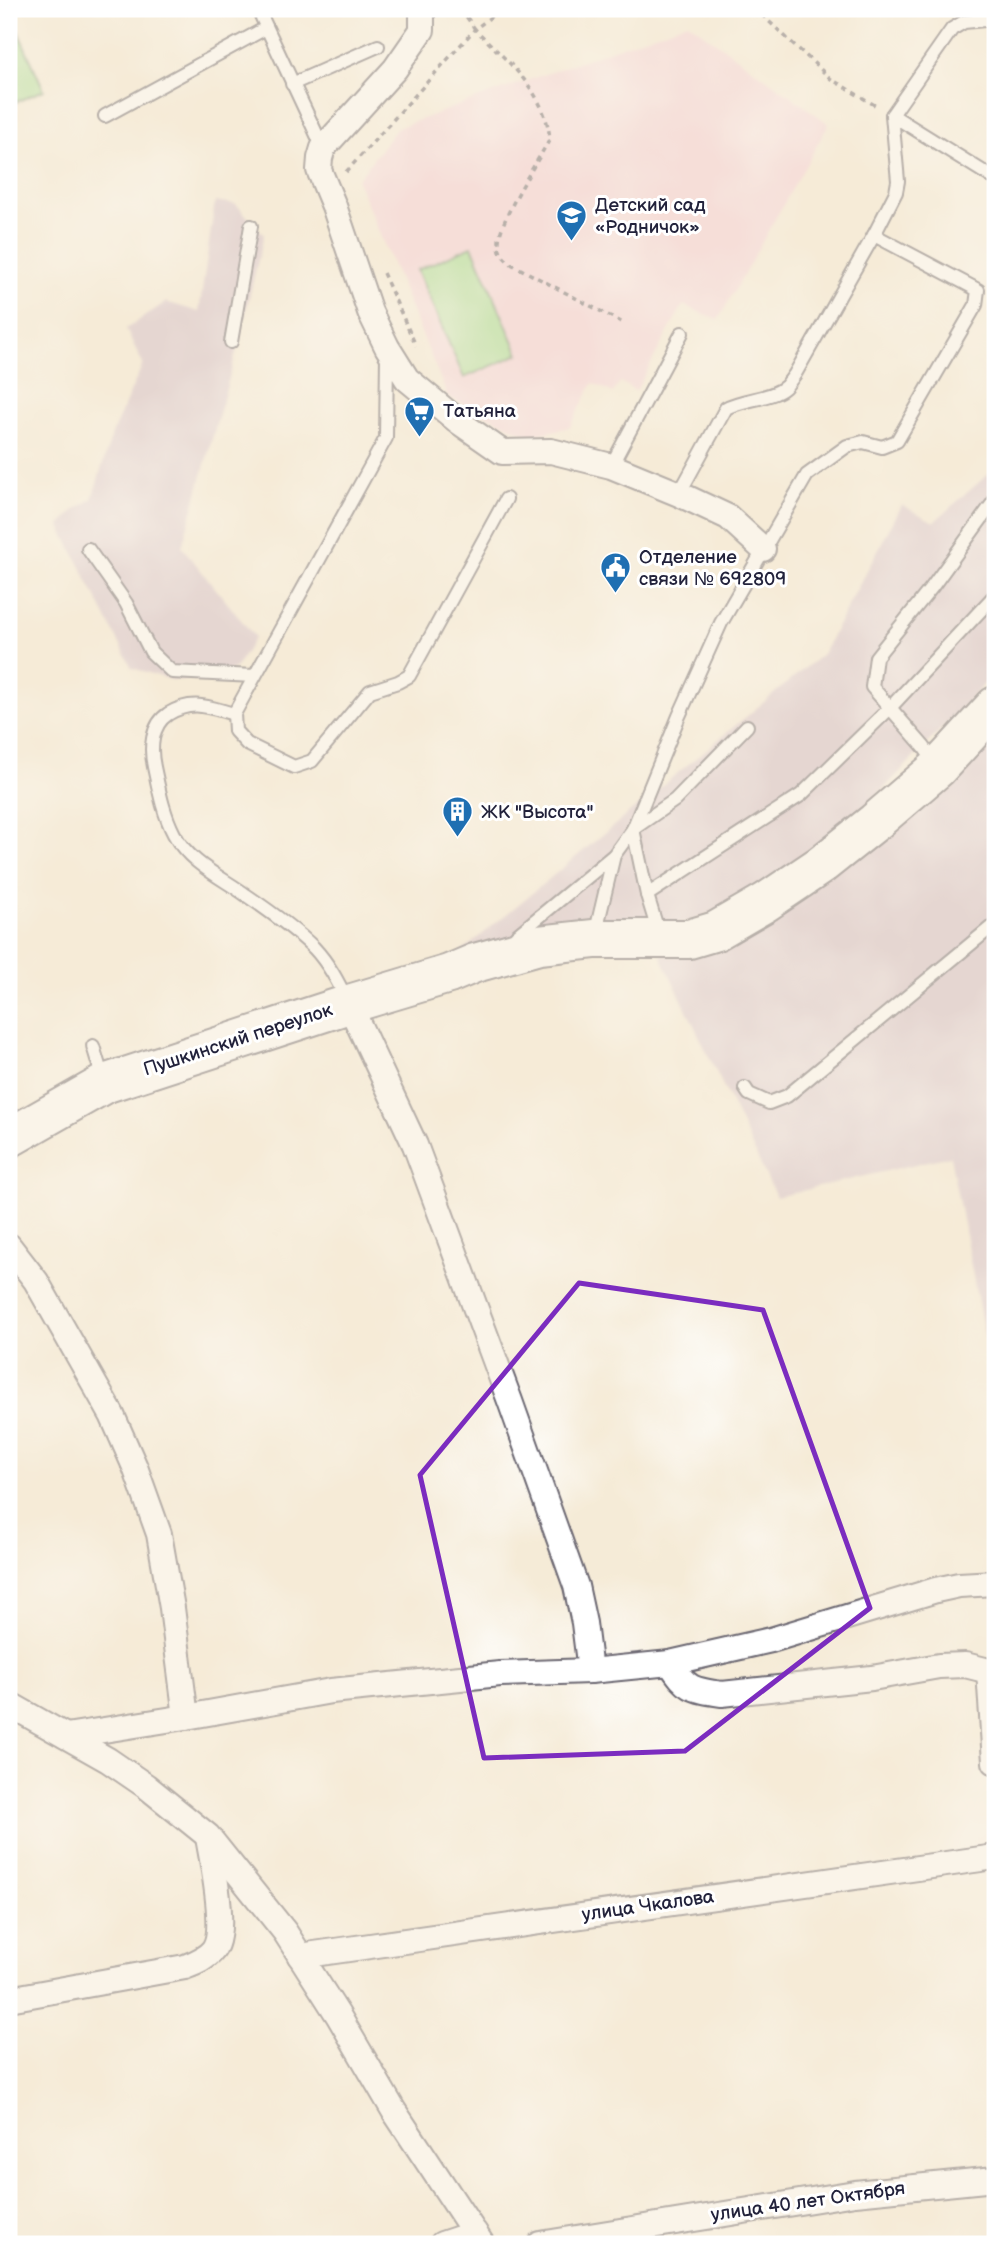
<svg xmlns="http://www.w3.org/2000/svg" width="1004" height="2253" viewBox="0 0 1004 2253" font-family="'Balsamiq Sans',sans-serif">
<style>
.built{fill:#f5cfda}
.industrial{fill:#d1bdcb}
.green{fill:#a2dd90;stroke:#628066;stroke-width:2}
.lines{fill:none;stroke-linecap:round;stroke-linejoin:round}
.service-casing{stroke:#6c6872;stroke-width:16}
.minor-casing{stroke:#6c6872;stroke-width:28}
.primary-casing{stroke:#6c6872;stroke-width:42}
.path{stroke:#6c6872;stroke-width:3.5;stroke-dasharray:5 5;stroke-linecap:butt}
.service{stroke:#fff;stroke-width:12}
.minor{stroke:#fff;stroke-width:24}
.primary{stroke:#fff;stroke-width:38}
.marked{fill:none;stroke:#7b2cbf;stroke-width:5;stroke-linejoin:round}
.labels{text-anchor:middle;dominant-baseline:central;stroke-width:6;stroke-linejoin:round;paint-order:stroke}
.poi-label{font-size:19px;fill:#22223b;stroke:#fff;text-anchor:start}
.street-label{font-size:19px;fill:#22223b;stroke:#fff}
</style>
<rect width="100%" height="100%" fill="#fff"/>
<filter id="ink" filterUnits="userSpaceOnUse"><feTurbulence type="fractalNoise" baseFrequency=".0143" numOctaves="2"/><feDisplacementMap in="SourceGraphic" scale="14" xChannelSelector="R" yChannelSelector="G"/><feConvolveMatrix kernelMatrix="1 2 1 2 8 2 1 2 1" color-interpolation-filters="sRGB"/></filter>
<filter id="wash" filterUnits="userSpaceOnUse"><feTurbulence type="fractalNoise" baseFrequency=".00686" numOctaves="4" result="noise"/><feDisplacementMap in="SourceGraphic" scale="28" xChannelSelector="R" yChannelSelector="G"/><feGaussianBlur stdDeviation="1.57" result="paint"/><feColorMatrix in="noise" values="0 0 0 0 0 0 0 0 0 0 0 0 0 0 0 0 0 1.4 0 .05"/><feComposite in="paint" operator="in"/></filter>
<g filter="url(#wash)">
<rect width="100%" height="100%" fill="#f5ebd7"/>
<polygon class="built" points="688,22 829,124 718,320 683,305 636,391 620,382 613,393 593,383 570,427 530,436 448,397 357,180 397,128"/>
<g class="industrial">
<polygon points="215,201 236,204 264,235 236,353 182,547 255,637 236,667 213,680 172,680 132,668 60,526 74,511 92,499 113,431 143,364 126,329 166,302 199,312"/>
<polygon points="995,468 995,673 849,825 740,902 688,922 457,955 822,654 902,505 934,522"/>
<polygon points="995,720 995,1391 950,1156 776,1197 661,956"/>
</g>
<g class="green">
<polygon points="16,27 44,90 9,105 9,30"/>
<polygon points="472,246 519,354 464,378 417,270"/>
</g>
</g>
<g filter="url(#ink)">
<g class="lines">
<defs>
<g id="service">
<polyline points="258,9 323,148"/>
<polyline points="292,84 378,46"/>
<polyline points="892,115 995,179"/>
<polyline points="105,116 266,28"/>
<polyline points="874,235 896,192 898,181 892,115 952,29 964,22 995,19"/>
<polyline points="231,342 251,226"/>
<polyline points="387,355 386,438 234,714 235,731 247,744 294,767 312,761 370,691 398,682 409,676 506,499"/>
<polyline points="611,466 682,333"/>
<polyline points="88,549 126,603 151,652 172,672 254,676"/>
<path d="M234,714c-26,-7 -41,-15 -66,0 -17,11 -18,35 -14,53 5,23 9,46 20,67 15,29 47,43 72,61 22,15 49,34 68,53 15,16 24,34 34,54"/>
<polyline points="936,764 924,747 872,687 876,657 932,587 995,500"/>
<polyline points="647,895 801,795 889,709 995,595"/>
<polyline points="659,934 647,895 633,829 675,800 747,726"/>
<polyline points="595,935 614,855"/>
<path d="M516,936l98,-81 19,-26 46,-113 42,-93 86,-148 40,-29 16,-4 19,5 15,-6 79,-136 2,-15 -104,-55 -79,139c-3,4 -7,10 -10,13 -13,12 -43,12 -59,21l-47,86"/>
<polyline points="93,1046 103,1079"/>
<polyline points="745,1088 749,1094 769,1103 787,1096 995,924"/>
</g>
<g id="minor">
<polyline points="422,9 422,30 395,69 323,148 320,158 319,170 334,206 370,312 387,347 407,379 459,422 502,452 551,451 611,466 679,494 728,517 763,549"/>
<polyline points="349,1004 415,1145 510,1401 576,1586 584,1623 590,1671"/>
<polyline points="9,1246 36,1281 112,1415 135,1467 159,1534 172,1608 186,1717"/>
<path d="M670,1663c17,26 22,27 52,31l150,-16 67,-12 26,-1 24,6"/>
<polyline points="995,1670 989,1671 995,1762"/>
<polyline points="9,1704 108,1760 146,1786 208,1836 285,1932 338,2015 394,2111 482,2244"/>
<polyline points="66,1736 186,1717 331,1691 500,1674 590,1671 670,1663 771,1640 936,1590 959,1585 995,1583"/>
<polyline points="300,1956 995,1857"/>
<path d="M9,1999l176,-32c10,-4 21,-8 28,-17 15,-20 -1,-88 -5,-113"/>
<polyline points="442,2244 475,2233"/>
<polyline points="540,2244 855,2193 995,2179"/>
</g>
<polyline id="primary" points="9,1138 104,1084 349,1004 449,974 475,963 539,945 594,939 689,939 716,931 766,902 821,865 875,822 938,768 995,706"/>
</defs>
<use href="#service" class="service-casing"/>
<use href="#minor" class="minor-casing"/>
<use href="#primary" class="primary-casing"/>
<g class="path">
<polyline points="461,9 475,29 501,9"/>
<polyline points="743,9 761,14 831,79 878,107"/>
<path d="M346,172l129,-143c33,33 70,62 75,110 -12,21 -53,84 -51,105 0,10 6,15 14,21l110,58"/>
<polyline points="383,273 416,346"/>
</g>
<use href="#service" class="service"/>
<use href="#minor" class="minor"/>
<use href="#primary" class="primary"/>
</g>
</g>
<path d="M0 0H1004V2253H0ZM579,1283l184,27 107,298 -185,143 -201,7 -64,-283z" fill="#f5ebd7" fill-opacity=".55" fill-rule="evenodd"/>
<path class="marked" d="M579,1283l184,27 107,298 -185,143 -201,7 -64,-283z"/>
<defs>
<symbol id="school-pin" viewBox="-11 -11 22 30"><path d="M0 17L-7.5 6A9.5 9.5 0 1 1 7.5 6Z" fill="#1f6fb2" stroke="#fff"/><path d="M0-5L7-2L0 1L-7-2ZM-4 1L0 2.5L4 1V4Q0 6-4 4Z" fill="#fff"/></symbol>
<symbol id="supermarket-pin" viewBox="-11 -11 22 30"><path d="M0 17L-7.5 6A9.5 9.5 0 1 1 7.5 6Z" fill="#1f6fb2" stroke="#fff"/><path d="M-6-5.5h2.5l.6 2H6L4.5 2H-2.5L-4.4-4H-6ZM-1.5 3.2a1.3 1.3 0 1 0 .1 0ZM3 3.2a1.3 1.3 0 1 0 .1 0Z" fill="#fff"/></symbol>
<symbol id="civic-pin" viewBox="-11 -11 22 30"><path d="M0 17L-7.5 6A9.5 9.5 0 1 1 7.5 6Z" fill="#1f6fb2" stroke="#fff"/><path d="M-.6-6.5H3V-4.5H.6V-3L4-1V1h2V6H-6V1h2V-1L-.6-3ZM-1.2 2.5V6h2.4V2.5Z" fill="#fff"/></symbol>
<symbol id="building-pin" viewBox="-11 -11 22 30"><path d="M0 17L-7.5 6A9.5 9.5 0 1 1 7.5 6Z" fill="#1f6fb2" stroke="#fff"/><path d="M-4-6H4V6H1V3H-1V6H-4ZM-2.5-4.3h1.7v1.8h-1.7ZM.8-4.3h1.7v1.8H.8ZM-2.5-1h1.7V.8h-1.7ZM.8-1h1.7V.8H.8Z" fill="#fff"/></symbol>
</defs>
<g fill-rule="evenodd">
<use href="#school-pin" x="554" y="198" width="35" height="47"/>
<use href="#supermarket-pin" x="402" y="394" width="35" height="47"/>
<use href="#civic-pin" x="598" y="550" width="35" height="47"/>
<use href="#building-pin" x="440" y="794" width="35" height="47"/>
</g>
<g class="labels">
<g class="poi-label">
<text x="595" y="205">Детский сад<tspan x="595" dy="22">«Родничок»</tspan></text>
<text x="443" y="411">Татьяна</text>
<text x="639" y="557">Отделение<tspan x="639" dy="22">связи № 692809</tspan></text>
<text x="481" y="812">ЖК "Высота"</text>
</g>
<g class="street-label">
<text transform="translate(238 1040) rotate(-18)">Пушкинский переулок</text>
<text transform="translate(648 1906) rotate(-8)">улица Чкалова</text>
<text transform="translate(808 2202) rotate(-8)">улица 40 лет Октября</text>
</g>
</g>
<rect width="1004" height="2253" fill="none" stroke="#fff" stroke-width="35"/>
</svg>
